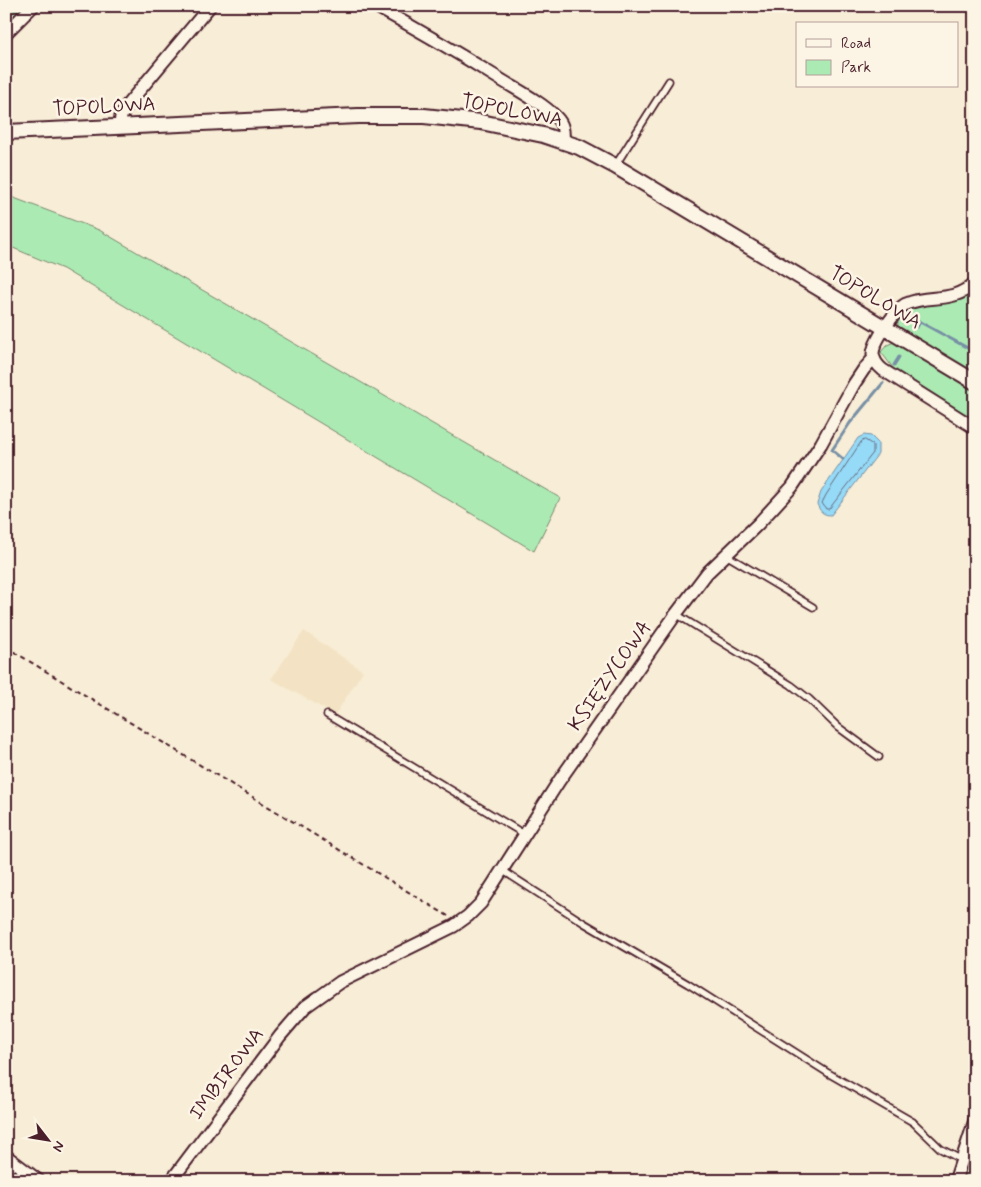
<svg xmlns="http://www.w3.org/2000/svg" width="981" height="1187" viewBox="0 0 981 1187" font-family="Mynerve,sans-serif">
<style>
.built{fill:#f3e3c4}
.green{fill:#abebb3;stroke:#7a856f}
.water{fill:#95daf7;stroke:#778fa5}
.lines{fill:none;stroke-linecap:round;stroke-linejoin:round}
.shore{stroke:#686a7d;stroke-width:1}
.stream{stroke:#778fa5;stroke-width:3}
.service-casing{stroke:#4a1f2b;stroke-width:9}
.minor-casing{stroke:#4a1f2b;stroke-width:15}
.tertiary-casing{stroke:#4a1f2b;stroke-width:18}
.path{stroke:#4a1f2b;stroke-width:2;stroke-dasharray:5 4;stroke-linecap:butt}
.service{stroke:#fcf5e5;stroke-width:5.5}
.minor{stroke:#fcf5e5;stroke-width:11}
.tertiary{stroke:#fcf5e5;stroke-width:14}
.labels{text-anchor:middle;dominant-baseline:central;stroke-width:5;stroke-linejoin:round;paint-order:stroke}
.street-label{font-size:20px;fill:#4a1f2b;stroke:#fcf5e5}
</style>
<rect width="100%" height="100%" fill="#f8edd6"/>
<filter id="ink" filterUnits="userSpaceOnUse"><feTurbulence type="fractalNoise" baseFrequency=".02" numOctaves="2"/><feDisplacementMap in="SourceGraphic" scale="10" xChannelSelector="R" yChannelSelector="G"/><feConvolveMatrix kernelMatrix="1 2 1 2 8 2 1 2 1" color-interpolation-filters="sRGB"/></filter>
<g filter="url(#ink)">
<polygon class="built" points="304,631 363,671 335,715 271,679"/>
<g class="green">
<polygon points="6,6 33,6 6,28"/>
<polygon points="6,195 99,230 560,498 534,551 63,269 6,245"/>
<path d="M975,291v84l-77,-47c-1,-8 2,-13 8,-19l53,-9z"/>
<polygon points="894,342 975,392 975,420 893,368 881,352 887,345"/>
<polygon points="975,1144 975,1181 963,1181"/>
</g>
<path class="water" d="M864,435l7,1 7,7v11l-47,61c-9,0 -11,-4 -14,-11l4,-12 37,-54z"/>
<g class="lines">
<polygon class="shore" points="865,440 873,445 873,453 829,509 826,509 822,503 826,495 861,442"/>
<g class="stream">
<polyline points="907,317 920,322 975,352"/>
<polyline points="917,327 920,322"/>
<polyline points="894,365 899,357"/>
<polyline points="843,459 832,450 850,423 883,383"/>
</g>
<defs>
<g id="service">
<polyline points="615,166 669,81"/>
<polyline points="726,555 813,607"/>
<polyline points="676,614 791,685 809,699 838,727 879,757"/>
<polyline points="327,715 524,834"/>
<polyline points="502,870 584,923 688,984 828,1073 913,1122 941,1149 962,1160"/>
<polyline points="6,1175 15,1163"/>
</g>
<g id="minor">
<path d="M375,6c42,23 83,47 123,72 19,12 42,23 58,39 7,7 8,14 7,24"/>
<polyline points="6,33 33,6"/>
<polyline points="120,126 121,116 128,104 210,6"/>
<path d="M975,283c-25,22 -44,10 -69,21 -10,5 -33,38 -33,50 1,7 5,12 10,16l92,58"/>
<polyline points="6,1156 39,1181"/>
<polyline points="171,1181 280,1036 305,1007 340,982 454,926 468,916 481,903 559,781 676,614 707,573 758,524 792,487 821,444 854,384 864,369 874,358"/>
<polyline points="955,1181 975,1120"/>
</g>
<polyline id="tertiary" points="6,132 358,116 424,116 481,122 543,135 579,147 615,166 975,382"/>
</defs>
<use href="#service" class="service-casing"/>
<use href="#minor" class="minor-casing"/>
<use href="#tertiary" class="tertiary-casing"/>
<polyline class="path" points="6,647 448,916"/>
<use href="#service" class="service"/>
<use href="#minor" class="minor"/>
<use href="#tertiary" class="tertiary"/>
</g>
</g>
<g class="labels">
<g class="street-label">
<text transform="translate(104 107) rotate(-3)">TOPOLOWA</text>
<text transform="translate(512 111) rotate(11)">TOPOLOWA</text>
<text transform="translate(875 298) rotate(31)">TOPOLOWA</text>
<text transform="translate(610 676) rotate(-55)">KSIĘŻYCOWA</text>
<text transform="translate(227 1074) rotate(-53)">IMBIROWA</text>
</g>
</g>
<rect width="981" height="1187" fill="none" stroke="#fcf5e5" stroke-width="25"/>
<rect x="12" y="12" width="956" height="1162" fill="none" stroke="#4a1f2b" stroke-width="2" filter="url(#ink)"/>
<rect x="796" y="22" width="162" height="65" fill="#fcf5e5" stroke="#b59f9b"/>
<rect x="806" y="39" width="25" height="8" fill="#fcf5e5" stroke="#b59f9b"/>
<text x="841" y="48" font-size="15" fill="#4a1f2b">Road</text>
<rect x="806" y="60" width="25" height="15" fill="#abebb3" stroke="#b59f9b"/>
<text x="841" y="72" font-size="15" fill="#4a1f2b">Park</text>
<g transform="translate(48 1140) rotate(121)" stroke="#fcf5e5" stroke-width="4" paint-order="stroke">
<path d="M0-4L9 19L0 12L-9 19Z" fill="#4a1f2b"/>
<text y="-8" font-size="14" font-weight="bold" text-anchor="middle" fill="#4a1f2b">N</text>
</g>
</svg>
